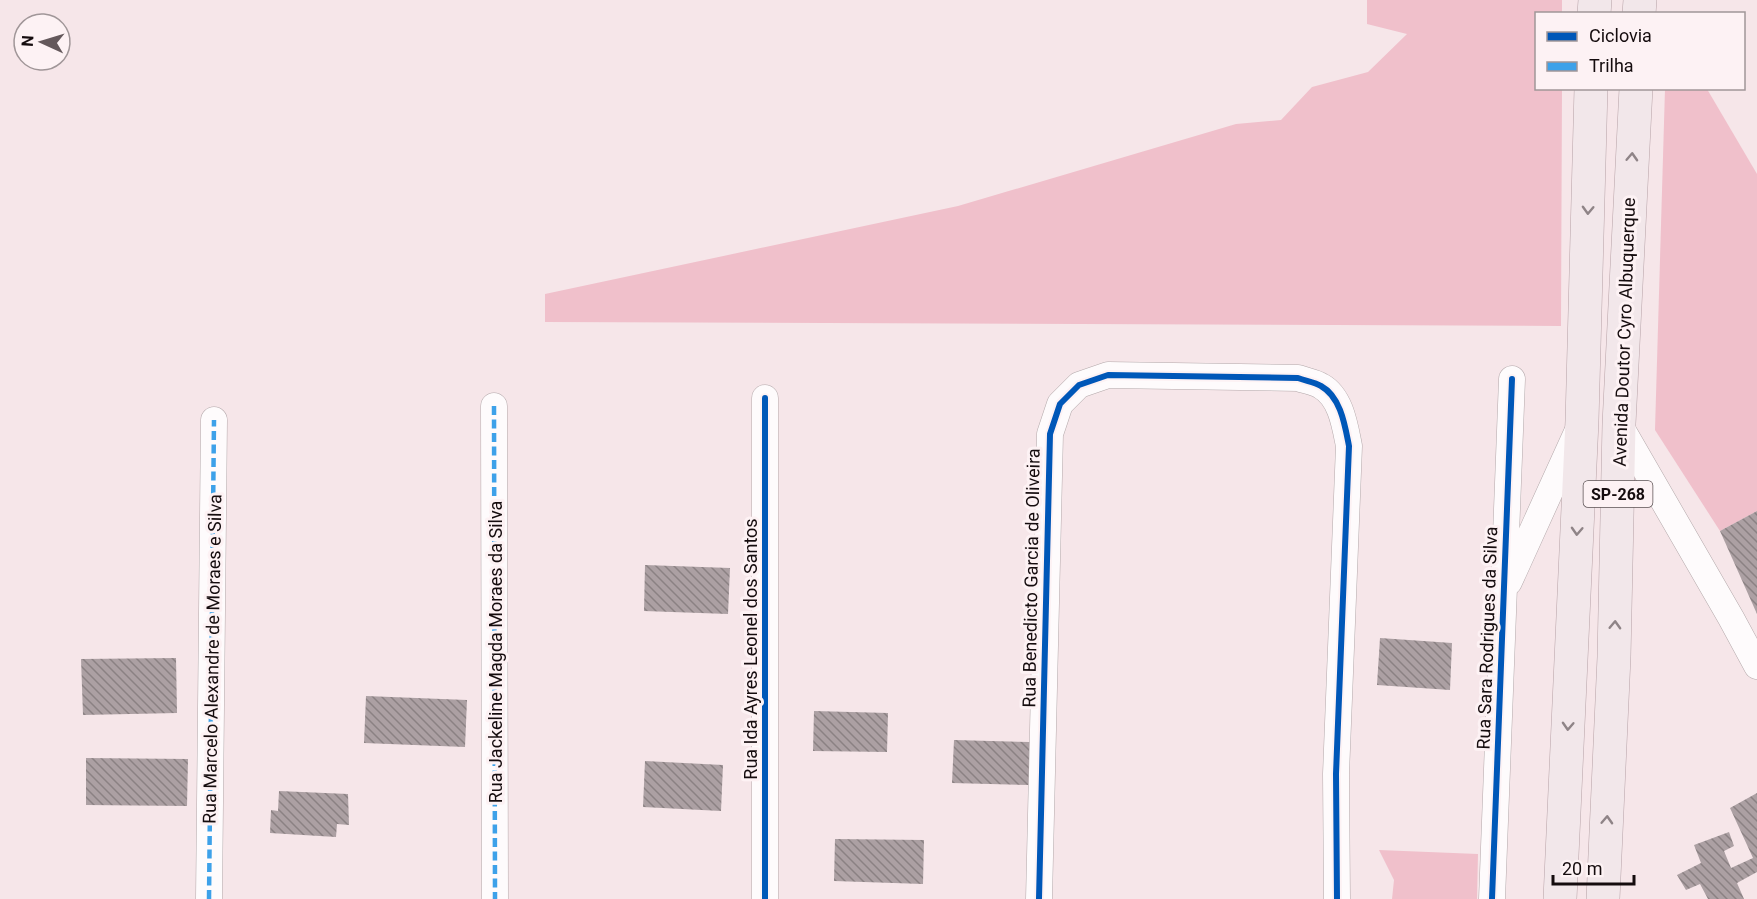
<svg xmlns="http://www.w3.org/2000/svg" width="1757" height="899" viewBox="0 0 1757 899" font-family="Roboto,sans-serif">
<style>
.grass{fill:#f0c0cb}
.building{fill:url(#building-back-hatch)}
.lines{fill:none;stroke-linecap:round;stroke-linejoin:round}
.minor-casing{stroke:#b3a8aa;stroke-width:27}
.major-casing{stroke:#b7a2a7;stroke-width:34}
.minor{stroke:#fefbfc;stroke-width:26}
.major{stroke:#f2e7ea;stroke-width:33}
.quiet{stroke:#3da1e9;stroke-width:4.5;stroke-dasharray:9 4.5;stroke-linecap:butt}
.cycleway-casing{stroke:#fdf2f4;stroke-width:10}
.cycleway{stroke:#0057b8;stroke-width:6}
.oneway{stroke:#8f8487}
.labels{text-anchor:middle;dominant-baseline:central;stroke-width:6;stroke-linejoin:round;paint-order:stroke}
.shield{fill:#fdf2f4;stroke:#5b5153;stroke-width:1.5}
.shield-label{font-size:16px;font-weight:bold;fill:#150c0e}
.street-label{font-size:18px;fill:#150c0e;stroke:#fdf2f4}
</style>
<defs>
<pattern id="building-back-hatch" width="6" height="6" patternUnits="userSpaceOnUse" patternTransform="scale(1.5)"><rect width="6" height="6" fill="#aca0a3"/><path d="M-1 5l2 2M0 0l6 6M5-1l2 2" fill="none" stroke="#8b8183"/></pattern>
</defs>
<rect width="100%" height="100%" fill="#f6e6e9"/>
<g class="grass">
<polygon points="1367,0 1562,0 1562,13 1536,14 1536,88 1562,89 1561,326 545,322 545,294 958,206 1236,124 1281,120 1312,87 1368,72 1407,34 1367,24"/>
<polygon points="1665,89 1707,89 1757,174 1757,511 1720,531 1655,430"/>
<polygon points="1379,850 1478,854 1477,899 1392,899 1394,880"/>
</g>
<g class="building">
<polygon points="1757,511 1757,614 1720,531"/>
<polygon points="645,565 730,568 728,614 644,611"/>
<polygon points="1380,638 1452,643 1450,690 1377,685"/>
<polygon points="176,658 177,713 83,715 81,659"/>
<polygon points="366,696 467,700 465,747 364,743"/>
<polygon points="814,711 888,713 887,752 813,751"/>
<polygon points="954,740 1030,742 1029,785 952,783"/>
<polygon points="86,758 188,759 187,806 86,805"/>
<polygon points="645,761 723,765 721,811 643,807"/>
<polygon points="279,791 348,794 349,825 337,824 336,837 270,833 271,810 278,811"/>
<polygon points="1757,793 1757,872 1737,883 1744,899 1708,899 1700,884 1686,890 1677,875 1701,863 1694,845 1729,832 1734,846 1724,851 1731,868 1753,858 1730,808"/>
<polygon points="835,839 924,840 923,884 834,881"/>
</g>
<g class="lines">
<defs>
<g id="minor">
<polyline points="765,398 765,899"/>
<polyline points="494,406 495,899"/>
<polyline points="1619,424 1731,618 1757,666"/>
<polyline points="1509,582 1578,430"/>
<polyline points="209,899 214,420"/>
<path d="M1039,899l11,-465 10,-30 19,-19 29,-10 190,3c8,3 17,4 23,8 20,11 24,40 28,60l-13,328 1,125"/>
<polyline points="1492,899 1512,379"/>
</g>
<g id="major">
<polyline points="1594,14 1595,0"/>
<polyline points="1639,14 1640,0"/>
<polyline points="1560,899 1582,421 1591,88"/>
<polyline points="1603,899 1614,657 1619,424 1636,88"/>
</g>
</defs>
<use href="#minor" class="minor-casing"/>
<use href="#major" class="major-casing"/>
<use href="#minor" class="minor"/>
<use href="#major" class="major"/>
<g class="quiet">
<polyline points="494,406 495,899"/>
<polyline points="209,899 214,420"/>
</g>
<defs>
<g id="cycleway">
<polyline points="765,398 765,899"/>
<path d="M1039,899l11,-465 10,-30 19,-19 29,-10 190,3c8,3 17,4 23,8 20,11 24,40 28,60l-13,328 1,125"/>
<polyline points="1492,899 1512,379"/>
</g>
</defs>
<use href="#cycleway" class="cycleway-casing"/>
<use href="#cycleway" class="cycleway"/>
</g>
<defs><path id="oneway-chevron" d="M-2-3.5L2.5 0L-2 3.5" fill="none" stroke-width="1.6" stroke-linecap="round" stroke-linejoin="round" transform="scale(1.5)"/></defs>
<g class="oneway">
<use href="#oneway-chevron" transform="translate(1632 157) rotate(-87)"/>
<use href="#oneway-chevron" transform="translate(1588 210) rotate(92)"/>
<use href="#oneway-chevron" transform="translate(1577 531) rotate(93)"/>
<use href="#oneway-chevron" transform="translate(1615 625) rotate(-88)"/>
<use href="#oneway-chevron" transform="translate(1568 726) rotate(93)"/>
<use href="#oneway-chevron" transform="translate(1607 820) rotate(-87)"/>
</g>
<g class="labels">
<rect class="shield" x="1583.5" y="481" width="69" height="26" rx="4.5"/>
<g class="shield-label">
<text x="1618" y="494">SP-268</text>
</g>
<g class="street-label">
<text transform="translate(1624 332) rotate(-88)">Avenida Doutor Cyro Albuquerque</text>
<text transform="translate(1031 578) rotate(-89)">Rua Benedicto Garcia de Oliveira</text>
<text transform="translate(1487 638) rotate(-88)">Rua Sara Rodrigues da Silva</text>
<text transform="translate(750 649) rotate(-90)">Rua Ida Ayres Leonel dos Santos</text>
<text transform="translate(495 652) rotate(-90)">Rua Jackeline Magda Moraes da Silva</text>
<text transform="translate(212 659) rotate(-89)">Rua Marcelo Alexandre de Moraes e Silva</text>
</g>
</g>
<rect x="1535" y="12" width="210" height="78" fill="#fdf2f4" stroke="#a09698" stroke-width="1.5"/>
<rect x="1547" y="32" width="30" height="9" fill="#0057b8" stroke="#a09698" stroke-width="1.5"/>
<text x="1589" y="42" font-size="18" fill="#150c0e">Ciclovia</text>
<rect x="1547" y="62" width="30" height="9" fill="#3da1e9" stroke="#a09698" stroke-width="1.5"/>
<text x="1589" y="72" font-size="18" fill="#150c0e">Trilha</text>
<g transform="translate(42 42) rotate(274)"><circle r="28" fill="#fdf2f4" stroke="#a09698" stroke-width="1.5"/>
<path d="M0-4.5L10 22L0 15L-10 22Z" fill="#64585b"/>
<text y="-9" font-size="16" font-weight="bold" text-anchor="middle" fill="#150c0e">N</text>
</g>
<path d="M1553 875v9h81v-9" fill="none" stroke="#150c0e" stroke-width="3"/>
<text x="1562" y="875" font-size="18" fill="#150c0e" stroke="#fdf2f4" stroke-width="4.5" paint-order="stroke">20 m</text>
</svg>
